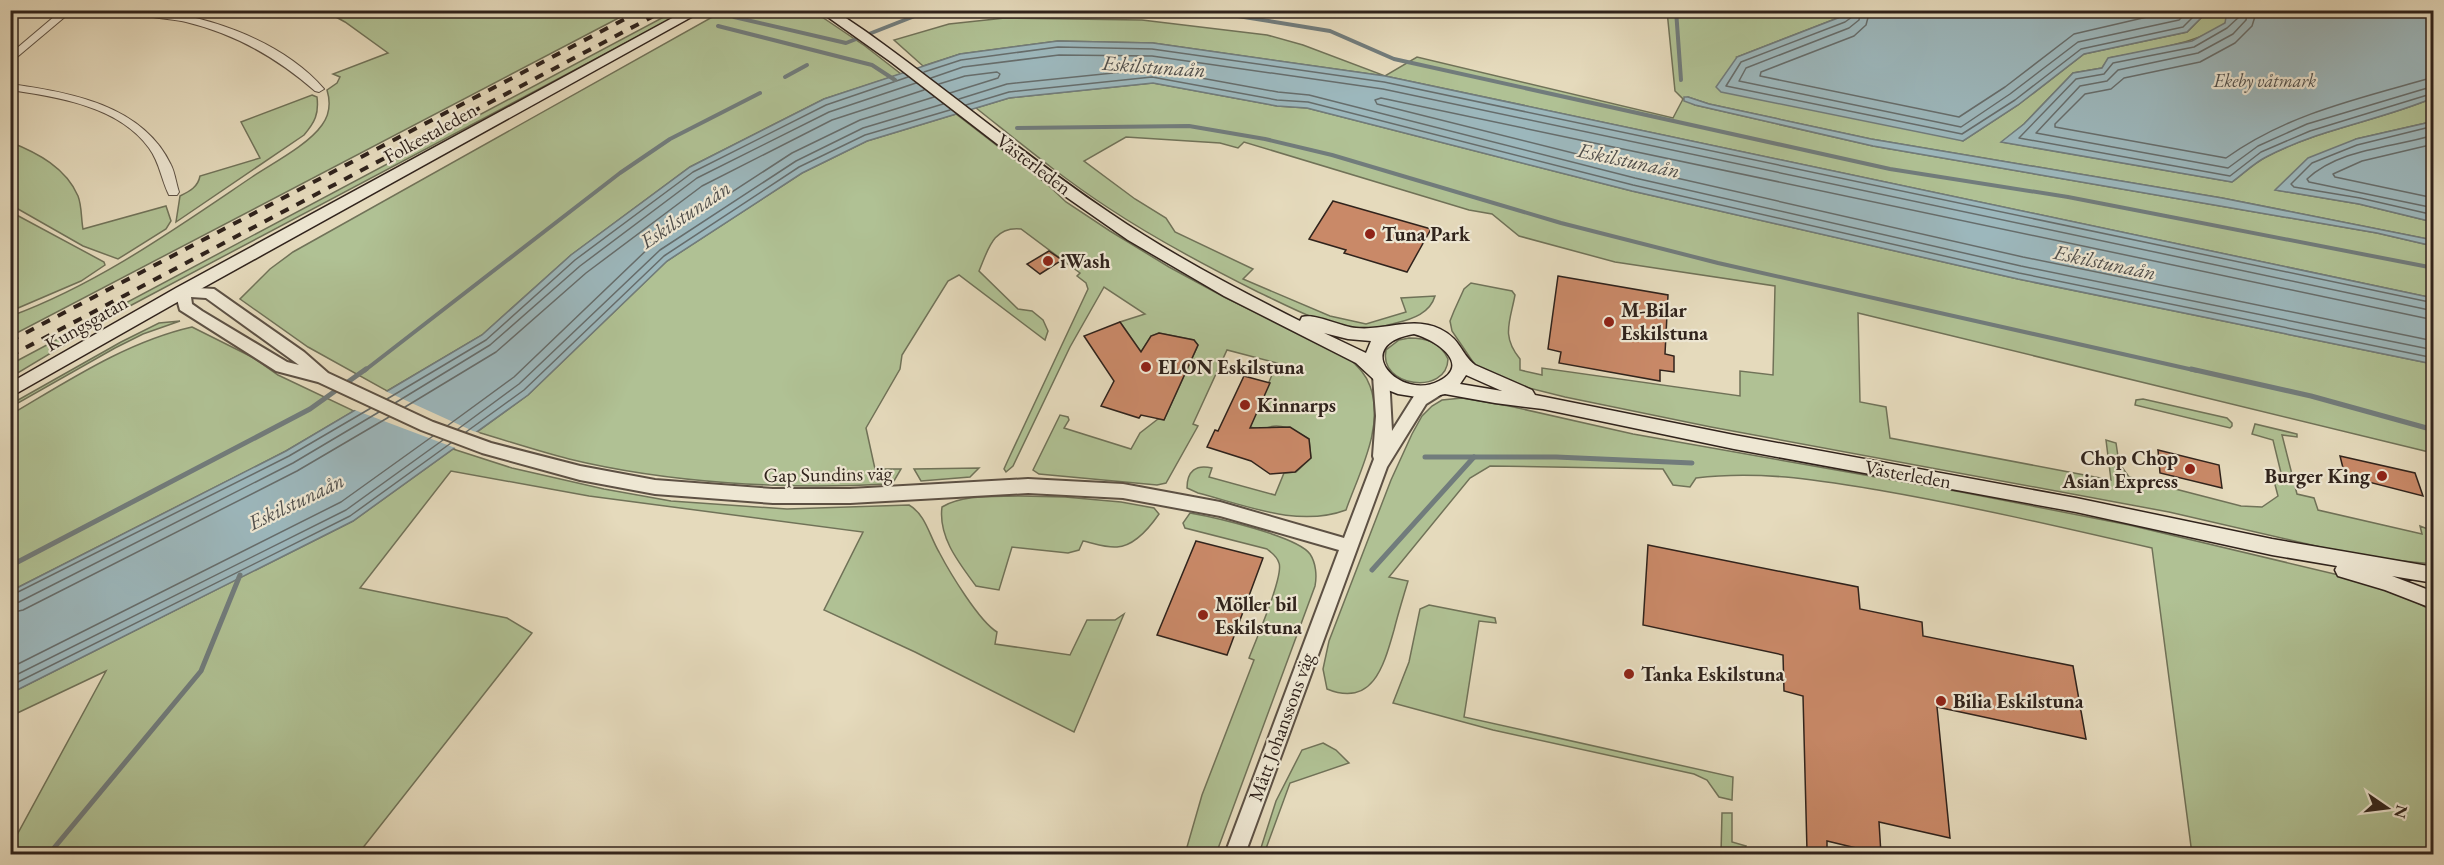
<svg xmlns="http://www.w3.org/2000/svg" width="2444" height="865" viewBox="0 0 2444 865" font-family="'EB Garamond',serif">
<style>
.green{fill:#b0c194;stroke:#707258;stroke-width:1.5}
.water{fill:#9cb7bc;stroke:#717c7c;stroke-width:1.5}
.pier{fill:#e5dabc}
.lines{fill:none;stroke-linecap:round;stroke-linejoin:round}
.shore{stroke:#666d6c;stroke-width:1.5}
.stream-far1{stroke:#717c7c;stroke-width:4}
.stream{stroke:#717c7c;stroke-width:5}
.building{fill:#c98968;stroke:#30231c;stroke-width:1.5}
.minor-casing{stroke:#5d5144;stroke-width:2}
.tertiary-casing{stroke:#5d5144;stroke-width:4}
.secondary-casing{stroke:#30231c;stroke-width:3}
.minor{fill:#eee7d3;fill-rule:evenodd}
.tertiary{fill:#eee7d3;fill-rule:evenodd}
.secondary{fill:#eee7d3;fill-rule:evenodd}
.rail{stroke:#30231c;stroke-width:4;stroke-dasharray:9 9;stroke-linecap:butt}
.poi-dot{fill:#8f2418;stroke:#eee7d3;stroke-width:2}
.labels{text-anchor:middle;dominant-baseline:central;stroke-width:4.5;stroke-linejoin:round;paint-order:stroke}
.far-water-label{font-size:18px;font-style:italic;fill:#504f4c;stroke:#eee7d3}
.street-label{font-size:20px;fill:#30231c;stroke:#eee7d3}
.poi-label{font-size:20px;font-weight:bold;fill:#30231c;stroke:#eee7d3;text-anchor:start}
.water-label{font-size:21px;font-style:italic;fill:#504f4c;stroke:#eee7d3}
</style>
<rect width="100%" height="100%" fill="#e5dabc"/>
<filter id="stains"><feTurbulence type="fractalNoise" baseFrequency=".00333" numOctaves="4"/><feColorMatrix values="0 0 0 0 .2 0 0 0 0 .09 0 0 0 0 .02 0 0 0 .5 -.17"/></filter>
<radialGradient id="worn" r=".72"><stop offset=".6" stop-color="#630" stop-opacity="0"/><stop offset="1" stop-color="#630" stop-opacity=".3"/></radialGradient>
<g class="green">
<path d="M325,11h307l-621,325v-20c87,-32 164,-87 241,-139 21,-14 56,-32 70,-52 8,-11 9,-22 5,-35l10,-7 3,-6 -7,-3 55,-21 -43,-31z"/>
<polygon points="675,11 686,11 126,308 11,377 11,364"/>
<polygon points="723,11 813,11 865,46 901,74 824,99 690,167 571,255 482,335 387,391 308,347 240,299 270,269 293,252"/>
<path d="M1667,11h183l-7,5 -106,41 226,84 55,-36 66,-51 103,-22 21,-21h27c-16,32 -94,40 -126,47l-7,10 -29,5 -49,51 -22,18 230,40c11,-8 22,-19 34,-25 53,-28 112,-36 167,-59v21l-7,4 -70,16 -80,51 83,14 74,18v18l-211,-42 -351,-59 -162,-35 -21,-7 -5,2 12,6 178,41 504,87 56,13v52l-1048,-222 -232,-33 -95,-2 -98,13 -37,12 -29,-26 55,-16 56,-6 137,2 125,15 36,10 82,31 32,-19 256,61 10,-19 -8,-8z"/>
<path d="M1153,83l124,23 30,2 325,83 386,88 415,85v89l-575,-140 2,89 26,5 4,31 221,42 -5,-40 10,3 3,20 10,14 112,29 21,1 16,-11 -5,-19h9l-9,-37 -21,-6 3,-10 42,10v3l-15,-2 15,59 17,4 4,12 104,24 -2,-8 13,5v33l-70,-7 -194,-45 -458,-85 -146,-30 -48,-12 -42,-20 -23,-34 -2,-10 4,-10 10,-22 7,-6 41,8 3,4c-5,27 -14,41 5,64v11l22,5v-7l198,28v-25l33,4 2,-89 -160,-24 -96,-26 -27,-22 -23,-4 -225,-68 -6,6 -18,-5 -94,-6 -42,24 51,38 31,19 9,14 78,37 -10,10 87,37 36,8 40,-12 -5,-14 34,-2c-5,17 -22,23 -39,27 -14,4 -29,7 -45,5 -31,-4 -65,-23 -93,-36 -52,-26 -103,-53 -151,-85 -46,-30 -88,-65 -131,-99l33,-10z"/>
<path d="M312,95l5,2c2,17 -2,25 -13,38l-128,87 4,-26c10,-5 18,-9 20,-20l60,-18 -19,-36z"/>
<path d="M956,114l92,71 18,17 44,29 59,36 57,31 122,59c9,9 18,17 22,29 15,40 -11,87 -24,124 -48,18 -101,-5 -148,-17l-11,-5c0,-17 9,-24 25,-20l-3,9 66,18 9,-22 12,-1 15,-14 -2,-19c-13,-8 -31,-19 -46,-9l-13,-3 27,-64 -50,-13 -34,74 5,2 -32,57 -9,2 -118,-11 -6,-4 27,-55 8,2 1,3 -5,8 67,21 9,-16 18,-14 6,1 34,-75 -4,-5 -35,-7 -8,3 -10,16 -21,-30 25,-8 -41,-27 -34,60 -57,119 -7,6 -2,-3 4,-9 80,-171 -2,-6 -9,-7 3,-3 -59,-44c-28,-3 -33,21 -42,42l39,38 14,2 11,9 5,11 -3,9 -86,-65 -11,6 -46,74 -2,14 -34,59 9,41h26l-7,12 -6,3c-101,6 -220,-1 -319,-25 -31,-8 -61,-18 -92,-27l51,-37 139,-134 135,-88 65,-32z"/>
<path d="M10,142c28,11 56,26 68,54 4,10 3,23 5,33l83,-23 5,15 -5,8 -48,30 -35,-13 -72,-41z"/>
<polygon points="11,212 104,262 105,265 81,281 11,311"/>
<polygon points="180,321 143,334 115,348 11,407 11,404 121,342 159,323"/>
<path d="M192,327l62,31 24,17 76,36 -68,40 -275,140 -1,-176c58,-34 116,-73 182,-88z"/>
<path d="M1409,338c17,0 31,4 39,21 -1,37 -70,28 -62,-9l13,-10z"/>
<path d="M1462,398l47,8 124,28 328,58 168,33 256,61 48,25v243h-241l-40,-306c-91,-21 -182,-42 -274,-58 -61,-10 -120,-20 -182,-12l-6,9 -17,-2 -10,-16 -173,-3 -20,12 -81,99 19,4c-5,17 -10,33 -14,49 -10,35 -21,78 -67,59l-4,-20 6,-28 62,-161 21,-46 10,-18 10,-10 10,-6z"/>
<polygon points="2143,399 2227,418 2232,423 2232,426 2230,428 2135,405 2136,400"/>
<path d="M453,449l59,19 92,21 67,12 116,8 122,-4c17,10 20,30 30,47 11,21 40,69 58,80l-2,12 75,11 17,-35h28l9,-6 -50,118 -159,-80 -91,-42 39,-78 -274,-36 -138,-25 -91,117 147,30 25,15 -174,221h-347v-8l95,-175 -95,45v-23l342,-172z"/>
<polygon points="979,468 970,477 921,481 914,469"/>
<path d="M1020,496l45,1 56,5 33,6 5,6c-9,13 -24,32 -42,33 -11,1 -24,-4 -34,-6l-4,9 -11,3 -56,-6 -13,43 -23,-4c-17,-23 -38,-49 -34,-79 21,-13 54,-10 78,-11z"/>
<path d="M1190,513c23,4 107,23 120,41 6,9 7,22 5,32l-99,268h-31l17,-59 52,-135 -5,-2c6,-16 35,-82 30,-95 -2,-7 -7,-10 -12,-14l-82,-21 -2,-5z"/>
<polygon points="1429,605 1495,618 1496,623 1479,621 1464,717 1733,777 1732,800 1719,797 1707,780 1694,774 1493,730 1393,703 1409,662 1420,609"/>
<polygon points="1323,743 1336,750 1349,763 1290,783 1264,854 1259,854 1276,801 1302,750"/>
<polygon points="1722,813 1732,813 1732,842 1746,846 1742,854 1721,854"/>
</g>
<g class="water">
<polygon points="1850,11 1850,10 2208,11 2187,32 2084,54 2018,105 1963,141 1721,92 1716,87 1737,57 1843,16"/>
<path d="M2235,11h198v87c-55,23 -114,31 -167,59 -12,6 -23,17 -34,25l-231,-40 23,-18 49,-51 29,-5 6,-10 84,-17 33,-18 1,-6 8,-4z"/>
<polygon points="1058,41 1153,43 1385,76 2433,298 2433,364 2018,279 1632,191 1307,108 1277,106 1153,83 1009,98 867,141 802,173 667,261 528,395 353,521 11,693 11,591 286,451 482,335 571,255 690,167 824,99 960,54"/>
<polygon points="1688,97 1709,104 1871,139 2222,198 2433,240 2433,246 2377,233 1873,146 1695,105 1684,101 1684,97"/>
<polygon points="2433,119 2433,222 2359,204 2275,190 2308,158 2356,139 2426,123"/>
</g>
<polygon class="pier" points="383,390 473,431 480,433 458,449 352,409"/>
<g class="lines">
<g class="shore">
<polyline points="1853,10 1852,17 1845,22 1741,62 1726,86 1962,134 2015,100 2081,49 2183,27 2200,10"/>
<polyline points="1861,10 1859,20 1849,28 1746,68 1739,81 1961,127 2010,94 2078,42 2179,20 2189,10"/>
<polyline points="1870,10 1866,25 1854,36 1761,72 1760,76 1959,117 2005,87 2074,34 2177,10"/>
<polyline points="2240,10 2239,17 2227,28 2194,47 2113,63 2104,74 2076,79 2019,138 2230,176 2261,152 2310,131 2434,93"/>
<polyline points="2248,10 2246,20 2233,34 2198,53 2118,70 2107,81 2080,86 2036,133 2228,168 2258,146 2307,124 2434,86"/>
<path d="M2257,10l-5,16 -17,17 -35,19 -76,16 -13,11 -26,5 -30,30v3l171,31c63,-45 135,-60 208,-81"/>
<polyline points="924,72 961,60 1058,47 1152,49 1384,82 2434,303"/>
<polyline points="931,78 963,67 1059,55 1152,56 1383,89 2434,311"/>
<polyline points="939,84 965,76 997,72 1000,74 998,78 950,93"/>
<polyline points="959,99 1007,84 1152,69 1278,92 1309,95 1635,178 2021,266 2434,350"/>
<polyline points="966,105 1009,92 1152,77 1277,100 1308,102 1633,185 2019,273 2434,358"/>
<polyline points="2434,126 2357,145 2312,163 2291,184 2294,187 2360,198 2434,215"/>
<path d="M2434,135c-42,13 -94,13 -127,44l2,3 125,26"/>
<polyline points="2434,144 2362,161 2333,174 2335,177 2434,198"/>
<polyline points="2434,320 1381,98 1375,100 1377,104 1637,169 2023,257 2434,341"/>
<polyline points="387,399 486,340 575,260 693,172 826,105 908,77"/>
<polyline points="395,403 490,345 580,266 697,178 829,112 916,83"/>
<polyline points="405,407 496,352 586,273 702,186 832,120 924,90"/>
<polyline points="447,426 514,377 655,242 792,153 860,120 934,97"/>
<polyline points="458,429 519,384 660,250 796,161 863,128 943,104"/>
<polyline points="466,432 524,390 664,256 799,167 865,135 950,110"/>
<polyline points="10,596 289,456 371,408"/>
<polyline points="10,604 19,602 293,463 379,412"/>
<polyline points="10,613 23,610 297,471 389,417"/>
<polyline points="10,668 341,502 433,436"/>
<polyline points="10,678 346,510 443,440"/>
<polyline points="10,686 350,516 451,443"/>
</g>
<g class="stream-far1">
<polyline points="1178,10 1219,13 1330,31 1394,59 1890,169 2068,197 2434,268"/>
<polyline points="1676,10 1681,80"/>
<polyline points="734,17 846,43 930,10"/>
<polyline points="718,26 872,65 895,80"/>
<polyline points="785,77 807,65"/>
<polyline points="1017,128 1189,126 1265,139 1332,155 1561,223 1718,263 2198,371"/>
<polyline points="364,371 620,173 670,139 760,93"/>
</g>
<g class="stream">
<polyline points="2191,369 2311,396 2434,430"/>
<polyline points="1425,457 1556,457 1692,463"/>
<polyline points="10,566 310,409 366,369"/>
<polyline points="1372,570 1474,457"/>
<polyline points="49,854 201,671 240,575"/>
</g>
</g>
<g class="building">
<polygon points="1333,201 1431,229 1407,272 1344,253 1346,250 1309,239"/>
<polygon points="1049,251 1062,260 1040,274 1027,264"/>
<polygon points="1558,276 1668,295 1665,354 1674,356 1674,372 1660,370 1660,381 1559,363 1561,352 1548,349"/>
<polygon points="1120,322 1141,352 1151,336 1159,333 1194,340 1198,345 1164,420 1141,415 1139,418 1101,406 1114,381 1084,336"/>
<polygon points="1244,376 1270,383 1250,428 1290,427 1309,439 1311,458 1295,472 1270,474 1251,461 1207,447 1215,430 1218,431"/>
<polygon points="2158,450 2219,465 2222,488 2160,473"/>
<polygon points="2340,456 2415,473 2423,496 2345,476"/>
<polygon points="1196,541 1263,558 1227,655 1157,635"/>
<polygon points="1648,545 1858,587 1860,609 1922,622 1923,636 2073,666 2086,739 1937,707 1950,838 1879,822 1881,854 1827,841 1827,855 1807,851 1803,696 1784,691 1783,655 1643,625"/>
</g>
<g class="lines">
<defs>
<g id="minor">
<polygon points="62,10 73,10 10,63 10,54"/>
<path d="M132,10c65,0 149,29 192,79l-5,3 -4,-1c-38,-33 -79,-57 -129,-69 -16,-4 -40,-3 -54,-12z"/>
<path d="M10,84c59,8 133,21 161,81 4,8 5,18 8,27l-2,3h-8c-8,-16 -9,-32 -20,-47 -30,-42 -92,-51 -139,-58z"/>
</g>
<path id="tertiary" d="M182,287l32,2 90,63 24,21 105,49 58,21 89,23 75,14 118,9h77l178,-10 95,5 97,18 124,36 30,-79 -1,-3 3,-40 -3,-40 2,-4h12l2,4 3,55 22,-35 22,-12 6,2 2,4 -2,4 -16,10 -39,63 -142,387h-20l114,-304 -119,-34 -97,-18 -95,-5 -178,10h-77l-118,-9 -75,-14 -98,-27 -61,-23 -103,-48 -42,-11 -96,-61 -5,-18zM191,297l15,1 93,67 -12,-3 -85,-51 -10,-7z"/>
<g id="secondary">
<polygon points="687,10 704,10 188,296 10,397 10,383 176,288"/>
<path d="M818,10h16l31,21c83,59 160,125 245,182 60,41 125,75 190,108l2,-4c13,-4 39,10 54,11 29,3 56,-12 84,1 21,10 20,24 35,36l57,25 3,5 199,40 342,63 196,41 162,28v16l-42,-7 42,16v17l-49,-19 -47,-14 -3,-6 2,-4 -65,-11 -196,-43 -342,-63 -191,-40 -48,-6 -50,-9 -22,4 -25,-4 -15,-6 -27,-25 -132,-67 -96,-56 -66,-46 -171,-132zM1324,333l24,6 23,2 -5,12zM1414,334c20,5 59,30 25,47 -39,21 -91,-36 -25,-47zM1466,375l36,16 -42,-7z"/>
</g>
</defs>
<use href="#minor" class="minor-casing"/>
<use href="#tertiary" class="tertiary-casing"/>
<use href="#secondary" class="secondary-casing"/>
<use href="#minor" class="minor"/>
<use href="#tertiary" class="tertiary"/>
<use href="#secondary" class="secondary"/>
<g class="rail">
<polyline points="10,341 642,10"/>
<polyline points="10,356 665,10"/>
</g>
</g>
<g class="poi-dot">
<circle cx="1370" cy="234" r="6"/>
<circle cx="1048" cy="261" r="6"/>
<circle cx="1609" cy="322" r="6"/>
<circle cx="1146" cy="367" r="6"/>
<circle cx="1245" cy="405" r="6"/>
<circle cx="2190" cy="469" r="6"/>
<circle cx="2382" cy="476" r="6"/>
<circle cx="1203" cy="615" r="6"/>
<circle cx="1629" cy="674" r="6"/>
<circle cx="1941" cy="701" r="6"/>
</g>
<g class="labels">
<g class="far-water-label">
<text x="2265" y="80">Ekeby våtmark</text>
</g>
<g class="street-label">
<text transform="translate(430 133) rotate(-29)">Folkestaleden</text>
<text transform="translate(1034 164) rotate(37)">Västerleden</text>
<text transform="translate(86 323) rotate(-30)">Kungsgatan</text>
<text transform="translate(828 474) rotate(-1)">Gap Sundins väg</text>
<text transform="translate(1908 474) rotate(10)">Västerleden</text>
<text transform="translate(1281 727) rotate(-70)">Mått Johanssons väg</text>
</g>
<g class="poi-label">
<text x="1382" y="234">Tuna Park</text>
<text x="1060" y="261">iWash</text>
<text x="1621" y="310">M-Bilar<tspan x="1621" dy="23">Eskilstuna</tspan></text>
<text x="1158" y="367">ELON Eskilstuna</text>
<text x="1257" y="405">Kinnarps</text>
<text x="2178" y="458" text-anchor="end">Chop Chop<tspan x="2178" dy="23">Asian Express</tspan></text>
<text x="2370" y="476" text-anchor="end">Burger King</text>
<text x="1215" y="604">Möller bil<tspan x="1215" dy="23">Eskilstuna</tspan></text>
<text x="1641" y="674">Tanka Eskilstuna</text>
<text x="1953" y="701">Bilia Eskilstuna</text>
</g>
<g class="water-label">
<text transform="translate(1154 66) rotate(4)">Eskilstunaån</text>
<text transform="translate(1629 160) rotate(12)">Eskilstunaån</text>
<text transform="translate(685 214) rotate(-34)">Eskilstunaån</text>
<text transform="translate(2105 262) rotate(12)">Eskilstunaån</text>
<text transform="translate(296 501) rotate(-26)">Eskilstunaån</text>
</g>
</g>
<rect width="2444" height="865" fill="none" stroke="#e5dabc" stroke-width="36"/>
<rect x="12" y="12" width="2420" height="841" fill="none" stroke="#30231c" stroke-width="3"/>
<rect x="18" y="18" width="2408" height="829" fill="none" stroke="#30231c" stroke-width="1.5"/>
<g transform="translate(2387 808) rotate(104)" stroke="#eee7d3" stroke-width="4.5" paint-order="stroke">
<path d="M0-4.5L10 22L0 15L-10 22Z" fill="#30231c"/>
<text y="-9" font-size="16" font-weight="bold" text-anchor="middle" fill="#30231c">N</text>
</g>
<rect width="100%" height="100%" filter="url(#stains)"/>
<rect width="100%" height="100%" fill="url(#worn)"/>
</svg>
